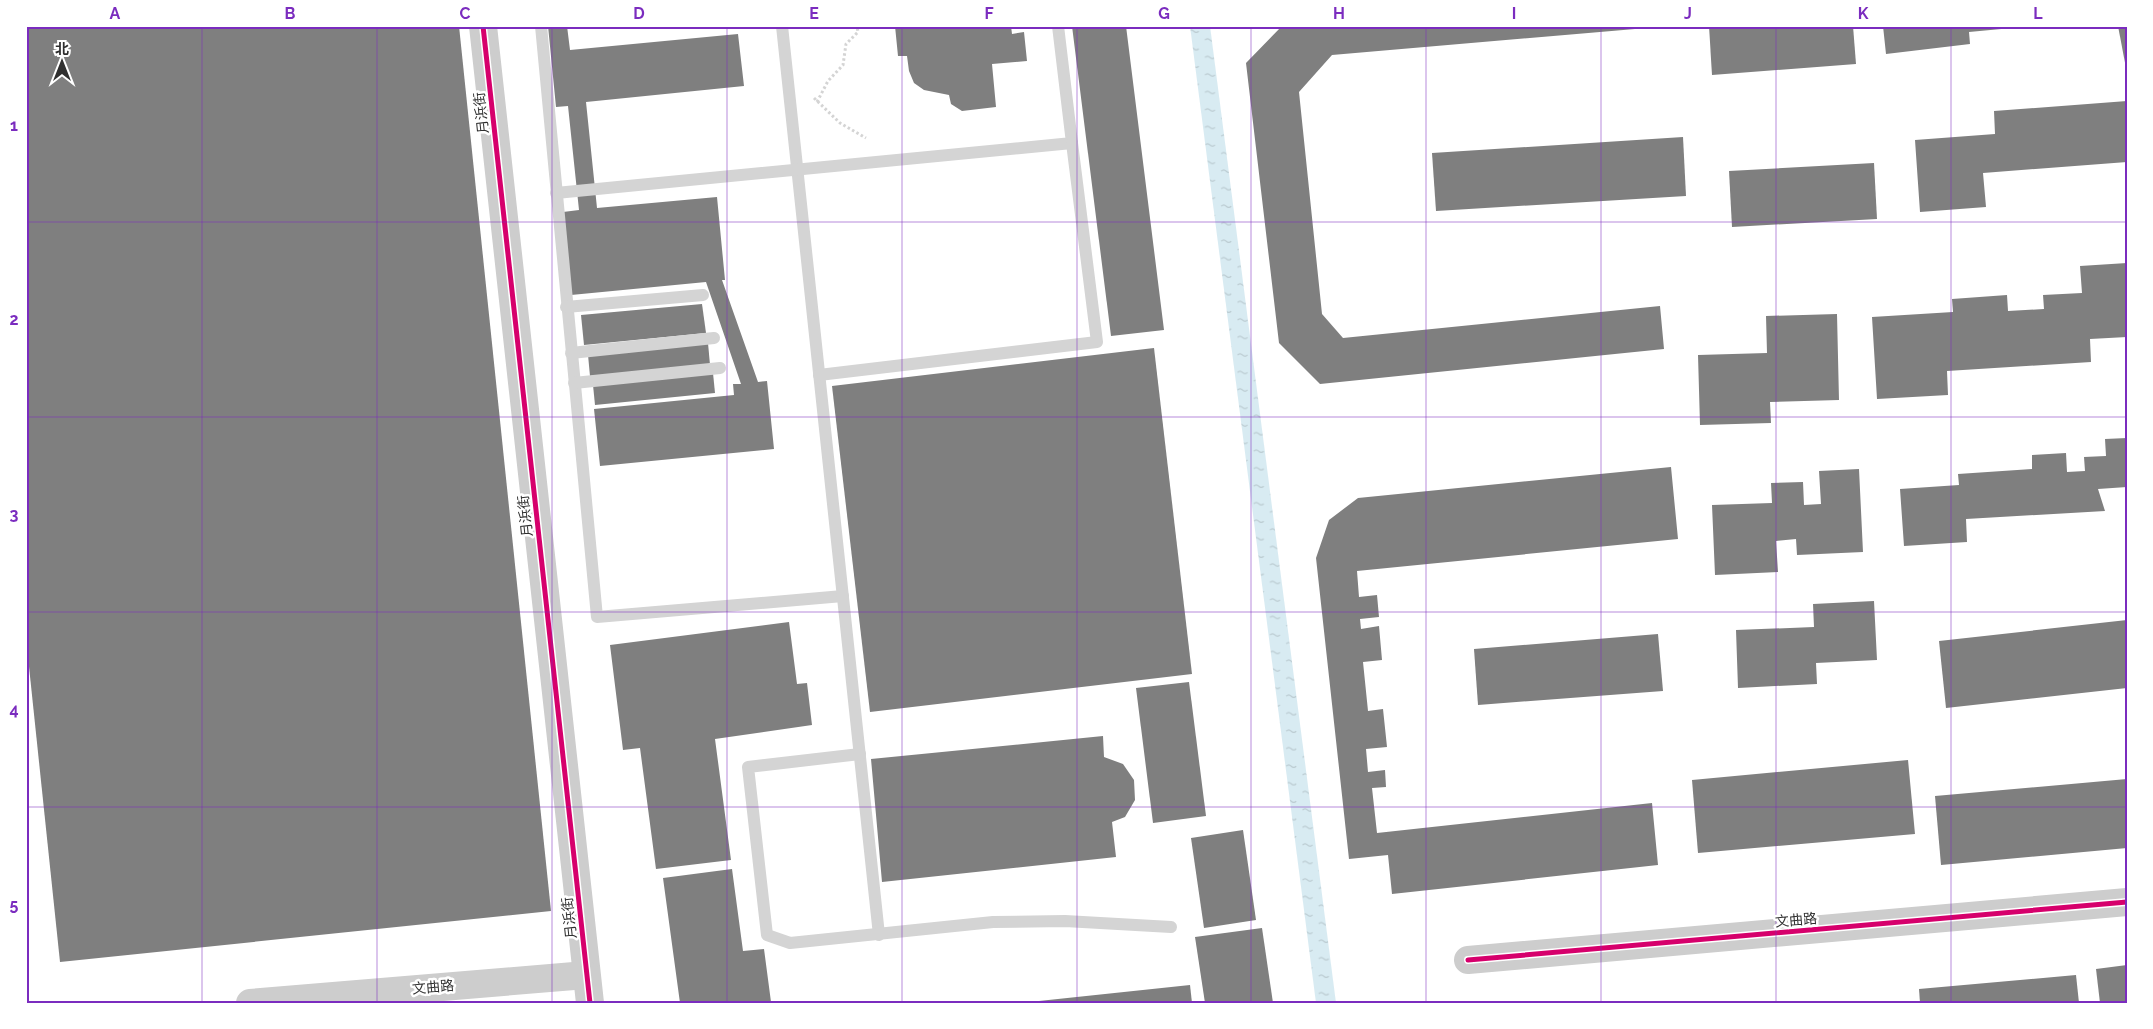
<svg xmlns="http://www.w3.org/2000/svg" width="2153" height="1029" viewBox="0 0 2153 1029" font-family="Raleway,'Noto Sans SC',sans-serif">
<style>
.water{fill:url(#water-ripples)}
.building{fill:#7f7f7f}
.lines{fill:none;stroke-linecap:round;stroke-linejoin:round}
.path{stroke:#d4d4d4;stroke-width:3;stroke-dasharray:2.5 2.5;stroke-linecap:butt}
.lane{stroke:#d4d4d4;stroke-width:12}
.secondary{stroke:#cdcdcd;stroke-width:28}
.cycleway-casing{stroke:#fff;stroke-width:8}
.cycleway{stroke:#d6006c;stroke-width:5}
.grid{fill:none;stroke:#7b2cbf;stroke-width:1;stroke-opacity:0.55}
.labels{text-anchor:middle;dominant-baseline:central;stroke-width:5;stroke-linejoin:round;paint-order:stroke}
.street-label{font-size:14px;fill:#2f2f2f;stroke:#fff}
.neatline{fill:none;stroke:#7b2cbf;stroke-width:2}
.grid-label{font-size:16px;text-anchor:middle;font-weight:bold;fill:#7b2cbf}
</style>
<defs>
<pattern id="water-ripples" width="26" height="14" patternUnits="userSpaceOnUse" patternTransform="scale(1.25)"><rect width="26" height="14" fill="#d8ebf2"/><path d="M2 4q2-2 4 0t4 0M15 11q2-2 4 0t4 0" fill="none" stroke="#bacad0"/></pattern>
</defs>
<rect width="100%" height="100%" fill="#fff"/>
<polygon class="water" points="1190,26 1210,26 1336,1003 1316,1003"/>
<g class="building">
<polygon points="26,26 459,26 551,911 60,962 26,638"/>
<polygon points="548,26 567,26 570,50 738,34 744,86 586,102 597,208 717,197 725,280 722,280 758,382 767,381 774,449 600,466 594,409 734,395 733,384 741,384 706,282 571,295 563,212 579,210 568,106 556,107"/>
<polygon points="895,26 1011,26 1012,34 1024,32 1027,61 992,64 996,107 962,111 951,104 949,95 924,90 914,83 909,71 907,56 898,56"/>
<polygon points="1072,26 1126,26 1164,330 1111,336"/>
<polygon points="1282,26 1670,26 1332,55 1299,92 1322,314 1343,338 1660,306 1664,349 1320,384 1279,343 1246,63"/>
<polygon points="1709,26 1853,26 1856,64 1712,75"/>
<polygon points="1883,26 2012,26 2012,28 1969,32 1970,44 1886,54"/>
<polygon points="2118,26 2127,26 2127,68 2126,68"/>
<polygon points="2127,101 2127,162 1983,173 1986,207 1920,212 1915,140 1995,134 1994,111"/>
<polygon points="1683,137 1686,196 1436,211 1432,153"/>
<polygon points="1874,163 1877,219 1732,227 1729,171"/>
<polygon points="2127,263 2127,337 2090,339 2091,362 1947,371 1948,395 1877,399 1872,317 1953,312 1952,299 2007,295 2008,311 2044,309 2043,295 2082,293 2080,266"/>
<polygon points="702,304 706,333 584,345 581,315"/>
<polygon points="1837,314 1839,400 1770,402 1771,423 1700,425 1698,355 1767,353 1766,316"/>
<polygon points="708,343 710,365 590,376 588,355"/>
<polygon points="1154,348 1192,674 870,712 832,386"/>
<polygon points="713,373 715,393 595,405 593,385"/>
<polygon points="2127,438 2127,487 2098,489 2105,511 1966,519 1967,542 1904,546 1900,489 1959,485 1958,474 2032,469 2032,455 2066,453 2067,472 2085,471 2084,457 2106,456 2105,439"/>
<polygon points="1671,467 1678,539 1357,571 1359,597 1377,595 1379,617 1360,619 1361,629 1379,626 1382,660 1363,662 1368,711 1383,709 1387,747 1366,749 1368,772 1385,770 1386,787 1372,788 1377,833 1652,803 1658,865 1392,894 1388,855 1349,859 1316,558 1329,520 1358,498"/>
<polygon points="1859,469 1863,552 1797,555 1796,539 1776,541 1778,572 1715,575 1712,505 1772,503 1771,483 1803,482 1804,505 1821,504 1819,471"/>
<polygon points="1874,601 1877,660 1816,663 1817,684 1738,688 1736,630 1814,627 1813,604"/>
<polygon points="2127,620 2127,688 1946,708 1939,641"/>
<polygon points="789,622 797,684 807,683 812,725 715,739 731,860 656,869 640,748 623,750 610,645"/>
<polygon points="1658,634 1663,691 1478,705 1474,649"/>
<polygon points="1189,682 1206,816 1153,823 1136,688"/>
<polygon points="1103,736 1104,757 1123,764 1134,780 1135,800 1125,817 1112,822 1116,857 882,882 871,759"/>
<polygon points="1908,760 1915,834 1698,853 1692,780"/>
<polygon points="2127,779 2127,848 1941,865 1935,796"/>
<polygon points="1243,830 1256,920 1204,928 1191,838"/>
<polygon points="732,869 743,951 764,949 771,1002 680,1003 663,878"/>
<polygon points="1262,928 1273,1003 1205,1003 1195,937"/>
<polygon points="2127,965 2127,1003 2100,1003 2096,969"/>
<polygon points="2076,975 2079,1003 1920,1003 1919,989"/>
<polygon points="1190,985 1192,1003 1039,1003 1039,1001"/>
</g>
<g class="lines">
<g class="path">
<polyline points="814,98 840,123 866,138"/>
<polyline points="817,102 828,81 843,65 846,44 858,32 857,26"/>
</g>
<g class="lane">
<polyline points="541,26 597,617 843,596"/>
<polyline points="782,26 879,935"/>
<polyline points="556,193 1072,143 1058,26"/>
<polyline points="566,307 703,295"/>
<polyline points="571,353 714,338"/>
<polyline points="819,375 1097,342 1072,143"/>
<polyline points="574,383 720,368"/>
<polyline points="860,754 748,767 767,935 790,943 993,922 1065,921 1171,927"/>
</g>
<g class="secondary">
<polyline points="483,26 590,1003"/>
<polyline points="1468,960 2127,902"/>
<polyline points="250,1003 586,975"/>
</g>
<defs>
<g id="cycleway">
<polyline points="483,26 590,1003"/>
<polyline points="1468,960 2127,902"/>
</g>
</defs>
<use href="#cycleway" class="cycleway-casing"/>
<use href="#cycleway" class="cycleway"/>
</g>
<path class="grid" d="M202,26v977M377,26v977M552,26v977M727,26v977M902,26v977M1077,26v977M1251,26v977M1426,26v977M1601,26v977M1776,26v977M1951,26v977M26,222h2101M26,417h2101M26,612h2101M26,807h2101"/>
<g class="labels">
<g class="street-label">
<text transform="translate(481 113) rotate(-96)">月浜街</text>
<text transform="translate(525 516) rotate(-96)">月浜街</text>
<text transform="translate(569 918) rotate(-96)">月浜街</text>
<text transform="translate(1796 920) rotate(-5)">文曲路</text>
<text transform="translate(433 987) rotate(-5)">文曲路</text>
</g>
</g>
<rect width="2153" height="1029" fill="none" stroke="#ffffff" stroke-width="55"/>
<g transform="translate(62 62)" stroke="#ffffff" stroke-width="4" paint-order="stroke">
<path d="M0-4L9 19L0 12L-9 19Z" fill="#2f2f2f"/>
<text y="-8" font-size="14" font-weight="bold" text-anchor="middle" fill="#2f2f2f">北</text>
</g>
<rect x="28" y="28" width="2098" height="974" class="neatline"/>
<g class="grid-label">
<text x="115" y="19">A</text>
<text x="290" y="19">B</text>
<text x="465" y="19">C</text>
<text x="639" y="19">D</text>
<text x="814" y="19">E</text>
<text x="989" y="19">F</text>
<text x="1164" y="19">G</text>
<text x="1339" y="19">H</text>
<text x="1514" y="19">I</text>
<text x="1688" y="19">J</text>
<text x="1863" y="19">K</text>
<text x="2038" y="19">L</text>
<text x="14" y="131">1</text>
<text x="14" y="325">2</text>
<text x="14" y="520">3</text>
<text x="14" y="715">4</text>
<text x="14" y="910">5</text>
</g>
</svg>
